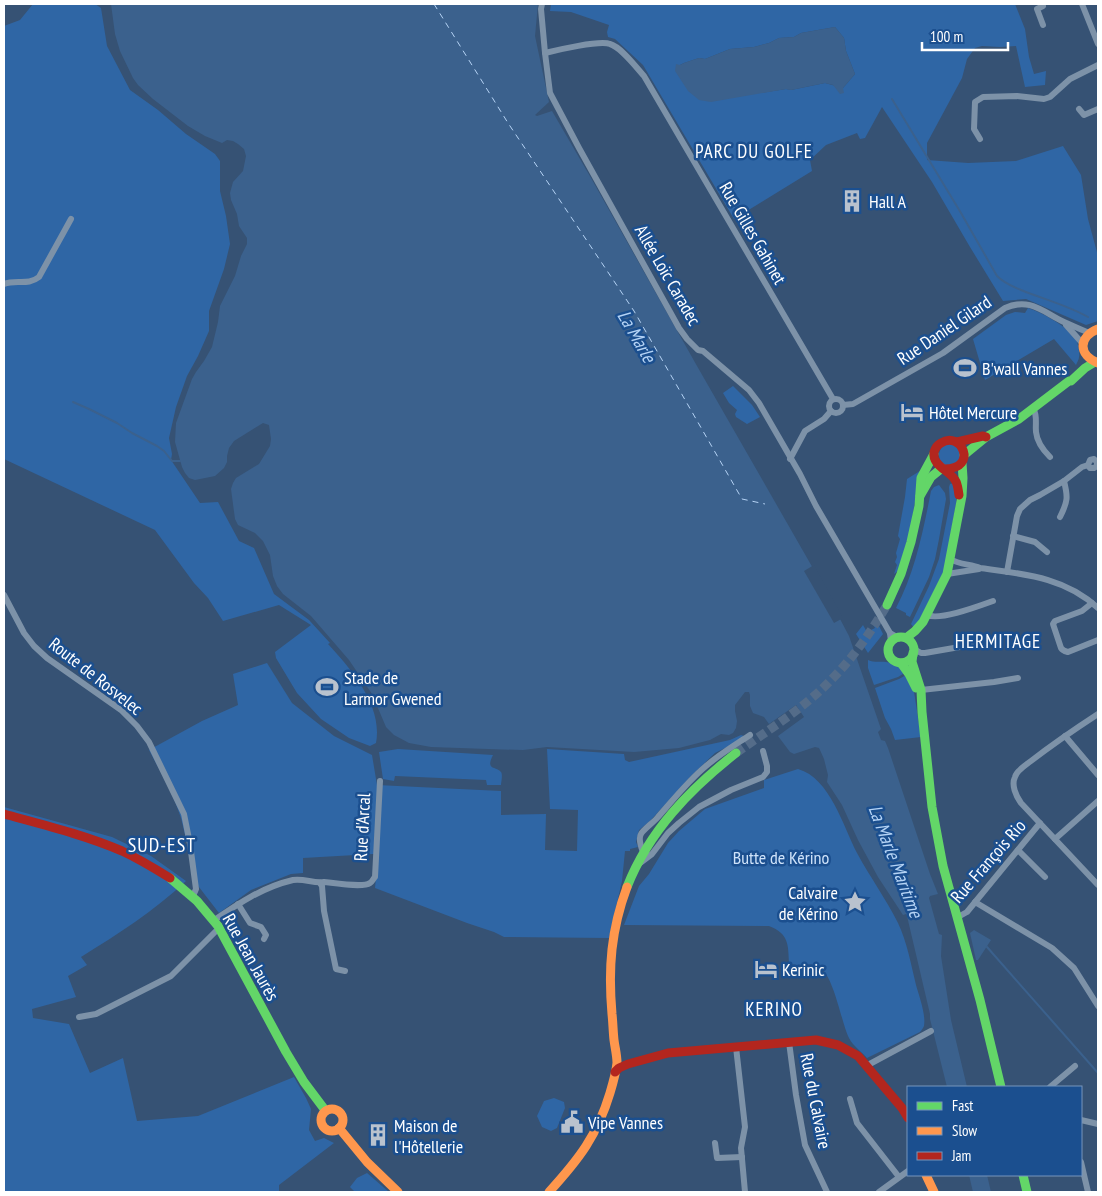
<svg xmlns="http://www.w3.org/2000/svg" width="1102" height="1196" viewBox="0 0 1102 1196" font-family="'PT Sans Narrow',sans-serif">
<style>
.green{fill:#2f66a5;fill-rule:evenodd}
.water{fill:#3b618d}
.pier{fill:#365274}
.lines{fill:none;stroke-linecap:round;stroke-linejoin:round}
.stream{stroke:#3b618d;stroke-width:2}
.ferry{stroke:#b5d3f5;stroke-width:1;stroke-dasharray:6 5;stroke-linecap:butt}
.secondary-tunnel{stroke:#546c89;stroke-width:9;stroke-dasharray:9 4.5;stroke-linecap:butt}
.street{stroke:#7d92a8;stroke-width:6}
.fast{stroke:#63d668;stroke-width:9}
.slow{stroke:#ff974d;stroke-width:9}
.jam{stroke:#b3261e;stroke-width:9}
.labels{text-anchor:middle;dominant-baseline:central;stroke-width:5;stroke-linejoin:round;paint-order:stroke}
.poi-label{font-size:18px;fill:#fff;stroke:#1b4f8f;text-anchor:start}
.street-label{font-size:18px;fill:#fff;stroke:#1b4f8f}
.park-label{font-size:18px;fill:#cfe3fa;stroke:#1b4f8f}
.neighbourhood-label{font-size:19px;letter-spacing:1px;fill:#fff;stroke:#1b4f8f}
.water-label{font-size:19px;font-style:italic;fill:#b5d3f5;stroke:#1b4f8f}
.quarter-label{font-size:20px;letter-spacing:1px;fill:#fff;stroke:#1b4f8f}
</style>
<rect width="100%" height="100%" fill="#365274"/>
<g class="green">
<path d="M33,4h62l6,4 6,38 23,44 28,20 28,24 29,20 5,7v30l6,25 4,28 -6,25 -15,42v20l-11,25 -11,20 -11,31 -7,31 3,16 -1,6 29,43 18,-1 21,39 15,7 20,46 35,26 21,23 -2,1c24,26 55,62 48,99l-6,3 -21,-8 -28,-19 -24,-26 -21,-35 -1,-6 36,-27 -32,-20 -56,16 -15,-23 -14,-15 -39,-53 -151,-71v-433l16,-6z"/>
<path d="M551,4h464l10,25 4,28 5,17 12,-3 -1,14 -20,2 -9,-41 -16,1 -18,-1 -7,2 -8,11 -5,19 -35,65v17l41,3 48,-2 47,-15 18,29 7,44 10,37v65l-12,4 -60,-26 -23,2 -33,-54 -38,-65 -50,-75 -17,31 -5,1 -3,-6 -31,12 -16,15 2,11 -78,48 -91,-154 -28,-26 -7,-2 -1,-5 2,-7 -38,-13 -21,-1zM835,27l9,11 2,13 9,23 -12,14 -18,-5 -34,7 -5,-1 -25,4 -81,-28 4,-2 15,-5 6,1 25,-10 24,-2 15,-4 10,-5 15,-1 7,-4z"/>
<path d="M1028,308c13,4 43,20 49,33 1,4 3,13 2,16 0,3 -2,5 -3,8l-22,-26 -69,41 -12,-41 33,-24 9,-3 10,1z"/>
<polygon points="733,386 752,405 760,417 747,424 736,417 735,414 737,410 729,403 723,393"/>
<circle cx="950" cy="455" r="11"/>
<polygon points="923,469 919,478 910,531 898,571 894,574 897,565 895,562 897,557 896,553 900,539 898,536 905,497 907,479"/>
<polygon points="954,483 957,491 956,504 944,571 915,629 911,624 929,586 939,559 950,503 949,487 950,484"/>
<path d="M939,485l6,8 1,6 -7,40 -4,20 -6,18 -19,40 -4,-2v-2l-10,-5c19,-36 27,-76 35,-117l3,-4z"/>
<polygon points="876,620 883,634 868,653 856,634 863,625 867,632 875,628 872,622"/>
<path d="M868,660c7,3 12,1 18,2 7,1 14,5 20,10l-8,5 -24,8 -6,-17z"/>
<polygon points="267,663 292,703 334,736 372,755 377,785 501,791 501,815 546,814 545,850 577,851 578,810 550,809 547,749 624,754 625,760 629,762 730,740 741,735 744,736 735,743 715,753 690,777 650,821 639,830 636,842 638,847 630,849 630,851 625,851 622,881 609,938 504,937 494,932 467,923 375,888 378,856 373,854 303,858 303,873 291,874 251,890 219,913 192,878 188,847 181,818 172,793 149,750 202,721 238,705 233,674"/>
<polygon points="908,674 913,685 921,737 895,740 891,729 885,718 875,688 899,679"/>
<path d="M398,749l95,6c-8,16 3,11 8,17 2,3 0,10 0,13h-14l-1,-5 -91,-4 -1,5 -11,-2 -4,-27z"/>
<path d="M798,769c32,9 45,57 59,84 13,24 29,46 41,70 9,19 13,41 18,62 3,11 10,29 8,41 -1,2 -3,5 -4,6l-53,26c-5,-6 -14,-12 -18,-20 -8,-16 -15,-63 -30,-71 -10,-6 -21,1 -30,-4 -1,-19 0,-29 -20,-37l-145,-1 15,-39 10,-12 19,-31 11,-12 26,-22 59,-21v-8z"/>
<path d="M4,807l108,30 39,19 35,25c-32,30 -68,53 -105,76l6,8 -19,11 8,21 -44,12 1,9 36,6 21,49 33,-15 14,63 61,-5 96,-39 12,21 5,11 -2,21 6,11 9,-3 10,5 -55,42v7h-275z"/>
<polygon points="554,1098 564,1102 565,1108 557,1128 551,1131 542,1127 537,1116 544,1101"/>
<polygon points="367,1173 389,1192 355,1192 350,1187 357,1178"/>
</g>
<g class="water">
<polygon points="111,4 538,4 535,36 549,102 535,115 537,116 552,111 591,178 697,366 818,577 840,619 849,636 881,729 878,732 881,740 885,741 888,748 930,874 938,894 930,896 929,898 939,934 942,935 941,956 951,1020 967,1087 947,1087 930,1019 930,1014 907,916 906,914 903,915 878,877 858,840 842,805 827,782 828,775 824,759 820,750 819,748 815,747 794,754 790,752 778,736 804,717 796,705 769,724 764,717 753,713 750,706 750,695 749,692 745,692 735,705 735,711 737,721 736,728 733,733 729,735 721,734 710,740 679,748 634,752 547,747 523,750 488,749 431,747 409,743 394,735 386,727 372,694 349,660 311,616 283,594 277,586 273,576 270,555 263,541 255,533 238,525 235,519 231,489 233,483 236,478 259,464 270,446 271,439 269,425 263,423 234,441 229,448 227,456 227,462 224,468 215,476 195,480 189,478 185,473 182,467 175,442 176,423 192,379 196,372 204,361 212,347 218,322 220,306 235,276 241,256 247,244 247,238 239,226 237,214 231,200 230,193 233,182 243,171 246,156 244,149 238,144 233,141 227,140 222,143 205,136 188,126 153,99 138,85 133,78 120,51 115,34"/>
<polygon points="835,27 844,38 846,51 855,74 843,88 844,93 840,94 833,85 825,83 791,90 786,89 711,102 699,100 688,91 675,71 676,64 680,65 684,63 699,58 705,59 730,49 754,47 769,43 779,38 794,37 801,33"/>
<polygon points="974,930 991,940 978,960 976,960 970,933"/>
<polygon points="969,1175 987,1175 991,1192 973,1192"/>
</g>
<polygon class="pier" points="814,565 843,618 834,623 804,571"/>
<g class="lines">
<g class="stream">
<path d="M892,99l69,114 36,63c8,8 15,10 24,14 22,9 46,15 67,27"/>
<polyline points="73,402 89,409 117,423 132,433 157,446 164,451 172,461 180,461"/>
<polyline points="987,947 1098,1073"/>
</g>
<polyline class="ferry" points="434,4 508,123 634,311 742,499 765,504"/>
<path class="secondary-tunnel" d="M736,753c32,-23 67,-44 94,-72 23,-23 41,-49 57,-76"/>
<g class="street">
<polyline points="542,4 541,9 545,53 550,93 579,148 679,328 687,339 698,350 703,351 749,390 759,403 800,474 816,506 890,633 891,642"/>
<polyline points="1042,4 1043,6 1037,9 1043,25"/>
<polyline points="1082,4 1098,44"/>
<path d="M545,53c12,-3 55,-13 65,-9 11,3 26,23 34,32l189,323"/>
<polyline points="1079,109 1084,115 1098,109"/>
<polyline points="980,139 974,129 975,102 983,97 1017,96 1044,99 1050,97 1070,79 1098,65"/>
<path d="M4,284c12,-5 24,2 35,-7l32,-58"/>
<polyline points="1066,325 1083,344"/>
<circle cx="836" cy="406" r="7"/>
<path d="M843,405l10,-1 90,-51 62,-45c25,-11 38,4 59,14 8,4 17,7 25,11"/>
<path d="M1033,408c5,8 2,15 3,24 1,10 7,18 14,25"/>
<polyline points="790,459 805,431 824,419 831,411"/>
<path d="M1060,517c8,-16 8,-20 4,-36"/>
<polyline points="1013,536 1035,542 1047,552"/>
<path d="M950,559c10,6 21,5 30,9 44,6 85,9 118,40"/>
<polyline points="1007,572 1017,516 1020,509 1030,500 1040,495 1064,481 1082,467 1088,465 1090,460 1094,459 1097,462 1097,466 1094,468 1090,468 1088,465"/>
<polyline points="947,574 979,569"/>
<polyline points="4,595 24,633 34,646 47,658 121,710 137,726 149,742 184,814 190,844 196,889 193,896"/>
<path d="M1092,603l-10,8 -27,10 -2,3 8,24c2,3 3,3 7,4l30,-12"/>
<path d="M927,615c13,6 52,-9 66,-14"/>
<polyline points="890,633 899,638"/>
<polyline points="914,649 921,653 925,653 971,645"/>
<polyline points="921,690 994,682 1018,678"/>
<path d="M1098,714c-23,15 -45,30 -67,47 -5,4 -14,9 -16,16 -4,8 1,19 6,26l77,82"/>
<polyline points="1065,736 1098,775"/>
<polyline points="1055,839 1098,801"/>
<polyline points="1018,850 1045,877"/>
<path d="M643,852c-2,-5 -5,-13 -2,-18 2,-4 13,-12 17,-17 15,-17 30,-36 48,-51 14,-12 29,-21 44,-31"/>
<polyline points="640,863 652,854 668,833 679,823 699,807 731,790 763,777 767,772 767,766 763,751"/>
<polyline points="320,883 322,886 324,911 336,969 345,971"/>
<polyline points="975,902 1052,948 1074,968 1098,1006"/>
<polyline points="238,904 250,923 261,927 266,935 264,939"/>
<polyline points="958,917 967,912 1040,823"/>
<path d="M213,921c26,-18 50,-34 80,-41 11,-2 21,4 31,2 10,1 39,6 46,1 2,-1 3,-4 5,-6l5,-96"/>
<polyline points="79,1017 96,1014 171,976 219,928"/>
<polyline points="789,1042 796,1095 805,1145 827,1192"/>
<polyline points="736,1047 745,1127 741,1148 745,1192"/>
<polyline points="866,1066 931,1031"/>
<polyline points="1050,1087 1075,1066"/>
<polyline points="850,1099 857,1123 899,1177"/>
<polyline points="1081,1120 1098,1124"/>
<polyline points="715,1143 717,1158 742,1157"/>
<polyline points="1081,1162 1088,1192"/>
<polyline points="879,1192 908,1171"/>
</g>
<g class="fast">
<polyline points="964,455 986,437 1019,419 1069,381 1071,381 1085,368 1095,362"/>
<polyline points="920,496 931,477 942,468"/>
<polyline points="887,605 901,574 911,542 919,506 921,478 934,454"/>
<circle cx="901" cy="650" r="13"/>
<polyline points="906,638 915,631 923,622 947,574 962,496 963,478 962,463"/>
<polyline points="913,653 912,662 921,690 922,712 932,807 943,866 980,1000 1001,1087"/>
<polyline points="901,663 909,674 916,688"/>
<polyline points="170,878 197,901 218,926 286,1052 304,1082 325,1110"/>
<path d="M627,887c22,-56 63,-98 109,-134"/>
<polyline points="1023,1175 1027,1192"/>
</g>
<g class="slow">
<path d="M1098,329c-20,8 -20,26 0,34"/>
<circle cx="332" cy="1120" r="11"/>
<polyline points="339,1128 367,1162 398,1192"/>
<polyline points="926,1175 934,1192"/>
<path d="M549,1192c30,-33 48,-56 61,-99 3,-10 6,-20 7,-30 0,-8 -2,-15 -3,-23 -1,-9 -1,-17 -2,-26 -4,-46 -1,-84 15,-127"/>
</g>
<g class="jam">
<polyline points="957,442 983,436 986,437"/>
<path d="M945,469c34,-1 16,-39 -4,-26 -4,2 -6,6 -7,9 -2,14 15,18 21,28 3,4 3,10 4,15"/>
<path d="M4,814c40,11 81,21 118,37 17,8 32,17 48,27"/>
<polyline points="615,1072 619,1068 628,1064 668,1053 816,1040 838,1045 858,1056 902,1108 908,1118"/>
</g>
</g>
<defs>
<symbol id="building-bare" viewBox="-9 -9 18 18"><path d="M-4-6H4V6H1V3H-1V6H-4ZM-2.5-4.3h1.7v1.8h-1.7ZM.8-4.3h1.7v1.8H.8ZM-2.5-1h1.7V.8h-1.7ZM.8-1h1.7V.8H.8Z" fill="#b9c2ce" stroke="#1b4f8f" stroke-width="2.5" paint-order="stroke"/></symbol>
<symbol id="stadium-bare" viewBox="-9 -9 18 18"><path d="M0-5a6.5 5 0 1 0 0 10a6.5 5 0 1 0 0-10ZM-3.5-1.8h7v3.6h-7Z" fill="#b9c2ce" stroke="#1b4f8f" stroke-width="2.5" paint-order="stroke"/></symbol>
<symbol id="hotel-bare" viewBox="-9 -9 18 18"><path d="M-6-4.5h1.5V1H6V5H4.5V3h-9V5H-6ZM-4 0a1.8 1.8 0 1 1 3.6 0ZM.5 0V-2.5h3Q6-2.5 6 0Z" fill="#b9c2ce" stroke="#1b4f8f" stroke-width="2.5" paint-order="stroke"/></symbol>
<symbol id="sight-bare" viewBox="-9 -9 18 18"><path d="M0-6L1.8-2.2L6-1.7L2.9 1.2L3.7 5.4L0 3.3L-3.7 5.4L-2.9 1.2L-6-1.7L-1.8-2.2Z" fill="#b9c2ce" stroke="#1b4f8f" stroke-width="2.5" paint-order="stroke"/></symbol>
<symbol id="civic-bare" viewBox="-9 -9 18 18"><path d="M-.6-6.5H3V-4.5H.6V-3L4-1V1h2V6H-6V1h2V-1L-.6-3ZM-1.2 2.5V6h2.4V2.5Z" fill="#b9c2ce" stroke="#1b4f8f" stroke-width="2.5" paint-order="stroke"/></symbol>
</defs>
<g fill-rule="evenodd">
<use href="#building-bare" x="836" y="185" width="32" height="32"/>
<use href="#stadium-bare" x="949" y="352" width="32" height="32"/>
<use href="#hotel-bare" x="896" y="396" width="32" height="32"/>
<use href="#stadium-bare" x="311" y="671" width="32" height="32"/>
<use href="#sight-bare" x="839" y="886" width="32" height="32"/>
<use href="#hotel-bare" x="750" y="953" width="32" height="32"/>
<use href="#civic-bare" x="556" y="1106" width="32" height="32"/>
<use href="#building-bare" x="362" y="1119" width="32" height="32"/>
</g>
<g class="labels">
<g class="poi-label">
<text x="869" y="201">Hall A</text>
<text x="982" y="368">B'wall Vannes</text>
<text x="929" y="412">Hôtel Mercure</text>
<text x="344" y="677">Stade de<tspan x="344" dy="21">Larmor Gwened</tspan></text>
<text x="838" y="892" text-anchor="end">Calvaire<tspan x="838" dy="21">de Kérino</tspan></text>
<text x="782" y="969">Kerinic</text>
<text x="588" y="1122">Vipe Vannes</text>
<text x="394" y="1125">Maison de<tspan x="394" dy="21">l'Hôtellerie</tspan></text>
</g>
<g class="street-label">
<text transform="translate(753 233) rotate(60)">Rue Gilles Gahinet</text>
<text transform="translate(668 275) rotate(60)">Allée Loïc Caradec</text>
<text transform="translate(944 330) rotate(-34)">Rue Daniel Gilard</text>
<text transform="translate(96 676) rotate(38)">Route de Rosvelec</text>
<text transform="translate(362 827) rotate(-87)">Rue d'Arcal</text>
<text transform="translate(988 861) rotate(-49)">Rue François Rio</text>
<text transform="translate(251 957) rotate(61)">Rue Jean Jaurès</text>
<text transform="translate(816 1101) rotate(79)">Rue du Calvaire</text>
</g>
<g class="park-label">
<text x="781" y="857">Butte de Kérino</text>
</g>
<g class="neighbourhood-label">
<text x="754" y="151">PARC DU GOLFE</text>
<text x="998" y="641">HERMITAGE</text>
<text x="774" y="1009">KERINO</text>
</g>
<g class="water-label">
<text transform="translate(637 336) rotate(60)">La Marle</text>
<text transform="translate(896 861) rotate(69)">La Marle Maritime</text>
</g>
<g class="quarter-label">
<text x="162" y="845">SUD-EST</text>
</g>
</g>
<rect width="1102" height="1196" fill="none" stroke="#ffffff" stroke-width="10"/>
<rect x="907" y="1086" width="175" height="90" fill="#1b4f8f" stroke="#7695bc"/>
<rect x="917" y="1102" width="25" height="8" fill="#63d668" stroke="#7695bc"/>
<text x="952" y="1111" font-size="15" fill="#ffffff">Fast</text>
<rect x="917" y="1127" width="25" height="8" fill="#ff974d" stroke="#7695bc"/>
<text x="952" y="1136" font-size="15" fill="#ffffff">Slow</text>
<rect x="917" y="1152" width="25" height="8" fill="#b3261e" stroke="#7695bc"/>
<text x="952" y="1161" font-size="15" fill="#ffffff">Jam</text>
<path d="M922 42v8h86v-8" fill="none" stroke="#ffffff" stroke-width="2.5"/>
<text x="930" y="42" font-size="15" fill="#ffffff" stroke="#1b4f8f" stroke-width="4" paint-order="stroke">100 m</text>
</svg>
